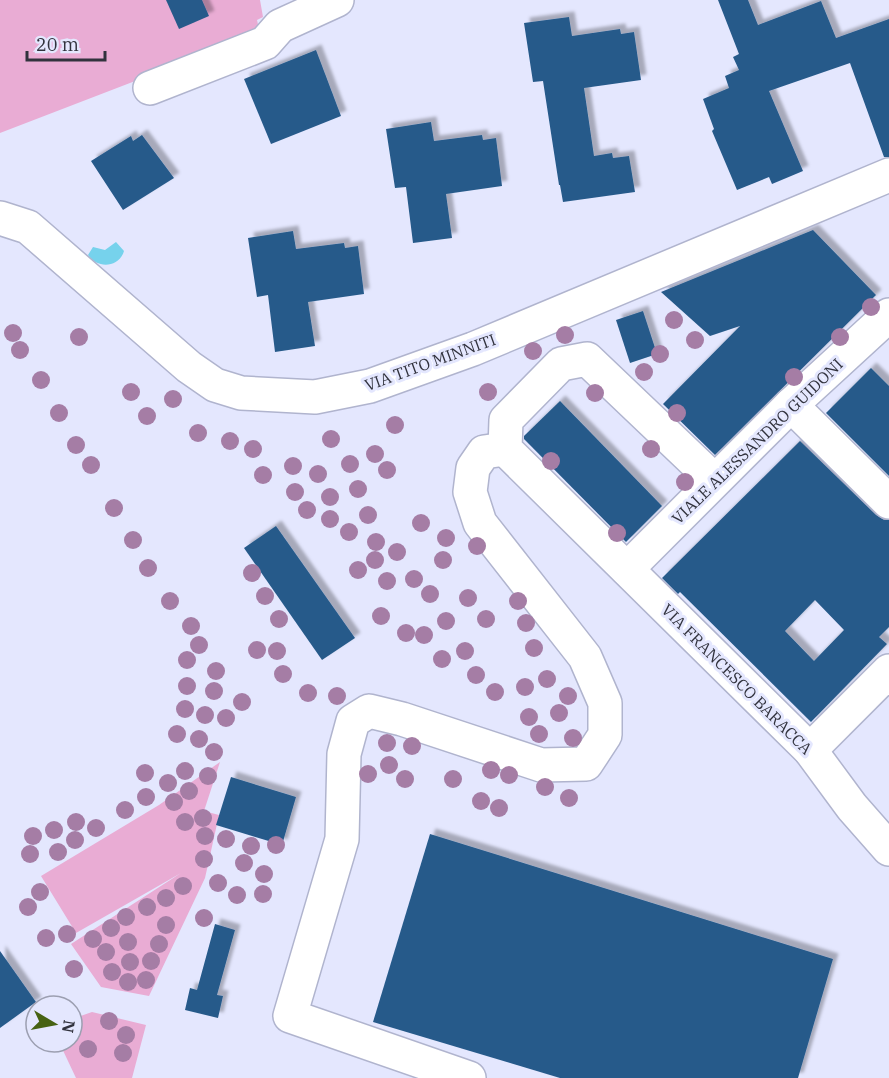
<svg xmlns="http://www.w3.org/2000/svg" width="889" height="1078" viewBox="0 0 889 1078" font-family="'IBM Plex Serif',serif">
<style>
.green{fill:#e9acd4}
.water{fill:#76d2ec}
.building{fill:#265a8a;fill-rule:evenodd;filter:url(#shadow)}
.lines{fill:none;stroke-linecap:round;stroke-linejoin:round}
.minor-casing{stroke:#b0b4ce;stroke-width:36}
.minor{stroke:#fff;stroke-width:33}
.tree{fill:#a57da5}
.labels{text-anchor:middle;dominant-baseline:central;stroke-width:6;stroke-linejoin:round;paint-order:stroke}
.street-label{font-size:16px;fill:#31323d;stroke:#e4e7fe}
</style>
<defs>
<filter id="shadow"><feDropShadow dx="5.5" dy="-5.5" stdDeviation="1.5" flood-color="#0004"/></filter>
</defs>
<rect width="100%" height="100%" fill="#e4e7fe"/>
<g class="green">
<polygon points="0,0 260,0 263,17 257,20 260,33 0,133"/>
<polygon points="220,762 204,811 219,815 205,878 149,996 101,987 71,944 181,873 76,933 41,876 159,805"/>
<polygon points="92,1012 146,1025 132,1078 76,1078 59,1042 72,1042 72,1019"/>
</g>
<path class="water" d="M116,242l8,9c-5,17 -27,18 -36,4l5,-8 12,3z"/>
<g class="building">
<polygon points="166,0 202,0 209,16 179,29"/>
<polygon points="718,0 748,0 758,25 821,1 836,38 889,19 889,157 884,157 850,63 769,91 803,171 772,184 769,177 737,190 712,131 714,129 703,99 729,88 725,76 739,70 733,57 739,54"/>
<polygon points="569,17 572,36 620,29 621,34 634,32 641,80 584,88 594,156 612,153 613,158 629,156 635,192 563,202 560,185 559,185 543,81 533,82 524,23"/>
<polygon points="316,50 341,116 271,144 244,79"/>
<polygon points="431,122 434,141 482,135 483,140 496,138 502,186 446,194 452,238 413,243 406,187 395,188 386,129"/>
<polygon points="142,135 174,178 123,210 91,161 131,136 133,141"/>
<polygon points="813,230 876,295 715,455 663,404 740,326 710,336 661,292"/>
<polygon points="293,231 296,249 344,243 345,248 358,246 364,294 308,302 315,346 275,352 268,295 257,297 248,238"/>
<polygon points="643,311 657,354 630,363 616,320"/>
<polygon points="871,368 889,386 889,476 826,413"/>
<polygon points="560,401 662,506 626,542 524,439 524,436"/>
<path d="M800,441l76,74 8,5h5v107l-10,10 8,7 -76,78 -131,-130 -2,2 -16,-16zM815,600l29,30 -30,31 -29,-30z"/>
<polygon points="276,526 355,638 322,660 244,548"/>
<polygon points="231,777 296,797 282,845 216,825"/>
<polygon points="430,834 833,959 798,1078 560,1078 373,1022"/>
<polygon points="215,924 235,930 217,995 223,996 218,1018 185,1010 190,988 197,990"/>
<polygon points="0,951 36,1002 0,1028"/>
</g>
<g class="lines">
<defs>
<g id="minor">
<polyline points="150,88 265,43 280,26 337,0"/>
<polyline points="0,218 28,227 189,367 215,385 241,393 315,397 370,386 473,349 889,175"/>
<polyline points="791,405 889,502"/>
<polyline points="714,480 587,359 561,364 506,420 505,449 810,750 852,807 889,849"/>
<polyline points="627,569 791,405 889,315"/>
<polyline points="810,750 889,671"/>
<polyline points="469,1078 290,1016 342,839 344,754 353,721 369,711 402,719 541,765 586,764 605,735 605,703 585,657 480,523 470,492 473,468 484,452 505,449"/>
</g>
</defs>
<use href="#minor" class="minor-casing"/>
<use href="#minor" class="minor"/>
</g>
<g class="tree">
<circle cx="871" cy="307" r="9"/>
<circle cx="674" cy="320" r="9"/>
<circle cx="13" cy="333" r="9"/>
<circle cx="565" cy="335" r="9"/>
<circle cx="79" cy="337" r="9"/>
<circle cx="840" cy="337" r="9"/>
<circle cx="695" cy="340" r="9"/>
<circle cx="20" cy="350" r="9"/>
<circle cx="533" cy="351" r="9"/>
<circle cx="660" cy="354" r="9"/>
<circle cx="644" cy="372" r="9"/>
<circle cx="794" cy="377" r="9"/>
<circle cx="41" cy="380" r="9"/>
<circle cx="131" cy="392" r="9"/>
<circle cx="488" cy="392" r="9"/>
<circle cx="595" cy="393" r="9"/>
<circle cx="173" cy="399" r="9"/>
<circle cx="59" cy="413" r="9"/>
<circle cx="677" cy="413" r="9"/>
<circle cx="147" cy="416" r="9"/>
<circle cx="395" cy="425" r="9"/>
<circle cx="198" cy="433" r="9"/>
<circle cx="331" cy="439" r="9"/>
<circle cx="230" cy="441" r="9"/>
<circle cx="76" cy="445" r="9"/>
<circle cx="253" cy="449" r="9"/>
<circle cx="651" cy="449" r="9"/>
<circle cx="375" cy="454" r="9"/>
<circle cx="551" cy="461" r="9"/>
<circle cx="350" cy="464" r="9"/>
<circle cx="91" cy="465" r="9"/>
<circle cx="293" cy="466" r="9"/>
<circle cx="387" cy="470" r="9"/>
<circle cx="318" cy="474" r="9"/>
<circle cx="263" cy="475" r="9"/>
<circle cx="685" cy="482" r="9"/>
<circle cx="358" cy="489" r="9"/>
<circle cx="295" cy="492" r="9"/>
<circle cx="330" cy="497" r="9"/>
<circle cx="114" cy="508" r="9"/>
<circle cx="307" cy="510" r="9"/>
<circle cx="368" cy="515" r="9"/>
<circle cx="330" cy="519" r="9"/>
<circle cx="421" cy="523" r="9"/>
<circle cx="349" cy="532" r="9"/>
<circle cx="617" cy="533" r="9"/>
<circle cx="446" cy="538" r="9"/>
<circle cx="133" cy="540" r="9"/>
<circle cx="376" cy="542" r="9"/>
<circle cx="477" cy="546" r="9"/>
<circle cx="397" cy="552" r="9"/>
<circle cx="375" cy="560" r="9"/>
<circle cx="443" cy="560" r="9"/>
<circle cx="148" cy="568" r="9"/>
<circle cx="358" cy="570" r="9"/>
<circle cx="252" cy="573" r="9"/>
<circle cx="414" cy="579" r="9"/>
<circle cx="387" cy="581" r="9"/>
<circle cx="430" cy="594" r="9"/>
<circle cx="265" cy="596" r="9"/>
<circle cx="468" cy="598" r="9"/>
<circle cx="170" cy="601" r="9"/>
<circle cx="518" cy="601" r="9"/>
<circle cx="381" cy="616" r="9"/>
<circle cx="279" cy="619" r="9"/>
<circle cx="486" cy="619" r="9"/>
<circle cx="446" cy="621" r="9"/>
<circle cx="526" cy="623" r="9"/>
<circle cx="191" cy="626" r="9"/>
<circle cx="406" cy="633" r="9"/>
<circle cx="424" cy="635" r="9"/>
<circle cx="199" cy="645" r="9"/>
<circle cx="534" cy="648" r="9"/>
<circle cx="257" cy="650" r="9"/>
<circle cx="277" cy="651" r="9"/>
<circle cx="465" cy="651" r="9"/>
<circle cx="442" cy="659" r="9"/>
<circle cx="187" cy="660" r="9"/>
<circle cx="216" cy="671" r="9"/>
<circle cx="283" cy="674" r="9"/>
<circle cx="476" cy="675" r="9"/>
<circle cx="547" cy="679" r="9"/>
<circle cx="187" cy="686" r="9"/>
<circle cx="525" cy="687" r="9"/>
<circle cx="214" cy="691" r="9"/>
<circle cx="495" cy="692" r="9"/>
<circle cx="308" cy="693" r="9"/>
<circle cx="337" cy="696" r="9"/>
<circle cx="568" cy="696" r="9"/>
<circle cx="242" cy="702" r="9"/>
<circle cx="185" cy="709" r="9"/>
<circle cx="559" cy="713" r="9"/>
<circle cx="205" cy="715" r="9"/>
<circle cx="529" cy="717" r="9"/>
<circle cx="226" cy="718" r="9"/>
<circle cx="177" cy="734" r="9"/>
<circle cx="539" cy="734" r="9"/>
<circle cx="573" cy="738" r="9"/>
<circle cx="199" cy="739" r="9"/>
<circle cx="387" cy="743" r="9"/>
<circle cx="412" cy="746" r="9"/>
<circle cx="214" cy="752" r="9"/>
<circle cx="389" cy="765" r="9"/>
<circle cx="491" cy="770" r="9"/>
<circle cx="185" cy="771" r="9"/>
<circle cx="145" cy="773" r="9"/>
<circle cx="368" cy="774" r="9"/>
<circle cx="509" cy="775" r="9"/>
<circle cx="208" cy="776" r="9"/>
<circle cx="405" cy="779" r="9"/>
<circle cx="453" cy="779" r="9"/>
<circle cx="168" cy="783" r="9"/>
<circle cx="545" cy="787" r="9"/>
<circle cx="189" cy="791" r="9"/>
<circle cx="146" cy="797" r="9"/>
<circle cx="569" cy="798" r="9"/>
<circle cx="481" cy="801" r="9"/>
<circle cx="174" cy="802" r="9"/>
<circle cx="499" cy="808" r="9"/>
<circle cx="125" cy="810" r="9"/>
<circle cx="203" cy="818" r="9"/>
<circle cx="76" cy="822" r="9"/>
<circle cx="185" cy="822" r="9"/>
<circle cx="96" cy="828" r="9"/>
<circle cx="54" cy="830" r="9"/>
<circle cx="33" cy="836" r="9"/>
<circle cx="205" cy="836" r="9"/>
<circle cx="226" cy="839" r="9"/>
<circle cx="75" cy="840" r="9"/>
<circle cx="276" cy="845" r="9"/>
<circle cx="251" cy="846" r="9"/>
<circle cx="58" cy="852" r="9"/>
<circle cx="30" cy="854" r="9"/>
<circle cx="204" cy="859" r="9"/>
<circle cx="244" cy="863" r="9"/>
<circle cx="264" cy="874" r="9"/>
<circle cx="218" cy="883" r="9"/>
<circle cx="183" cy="886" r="9"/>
<circle cx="40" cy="892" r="9"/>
<circle cx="263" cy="894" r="9"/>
<circle cx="237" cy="895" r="9"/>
<circle cx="166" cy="898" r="9"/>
<circle cx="28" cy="907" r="9"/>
<circle cx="147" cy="907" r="9"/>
<circle cx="126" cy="917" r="9"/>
<circle cx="204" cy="918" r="9"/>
<circle cx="166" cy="925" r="9"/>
<circle cx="111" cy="928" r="9"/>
<circle cx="67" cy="934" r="9"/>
<circle cx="46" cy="938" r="9"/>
<circle cx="93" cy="939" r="9"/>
<circle cx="128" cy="942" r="9"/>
<circle cx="159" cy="944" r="9"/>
<circle cx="106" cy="952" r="9"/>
<circle cx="151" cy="961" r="9"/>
<circle cx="130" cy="962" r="9"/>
<circle cx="74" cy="969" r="9"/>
<circle cx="112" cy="972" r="9"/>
<circle cx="146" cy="980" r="9"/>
<circle cx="128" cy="982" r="9"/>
<circle cx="109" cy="1021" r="9"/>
<circle cx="126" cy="1035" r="9"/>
<circle cx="88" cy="1049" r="9"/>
<circle cx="123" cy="1053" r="9"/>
</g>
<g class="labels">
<g class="street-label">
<text transform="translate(430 362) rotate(-20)">VIA TITO MINNITI</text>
<text transform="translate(757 441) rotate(-44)">VIALE ALESSANDRO GUIDONI</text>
<text transform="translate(737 679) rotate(45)">VIA FRANCESCO BARACCA</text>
</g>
</g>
<g transform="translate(54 1024) rotate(100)"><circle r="28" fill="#e4e7fe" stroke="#9c9fb1" stroke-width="1.5"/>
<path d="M0-4.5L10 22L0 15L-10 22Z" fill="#466213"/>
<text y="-9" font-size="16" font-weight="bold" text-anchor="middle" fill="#31323d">N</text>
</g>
<path d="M27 51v9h78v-9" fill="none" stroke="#31323d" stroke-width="3"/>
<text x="36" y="51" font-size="18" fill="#31323d" stroke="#e4e7fe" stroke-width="4.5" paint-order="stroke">20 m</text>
</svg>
